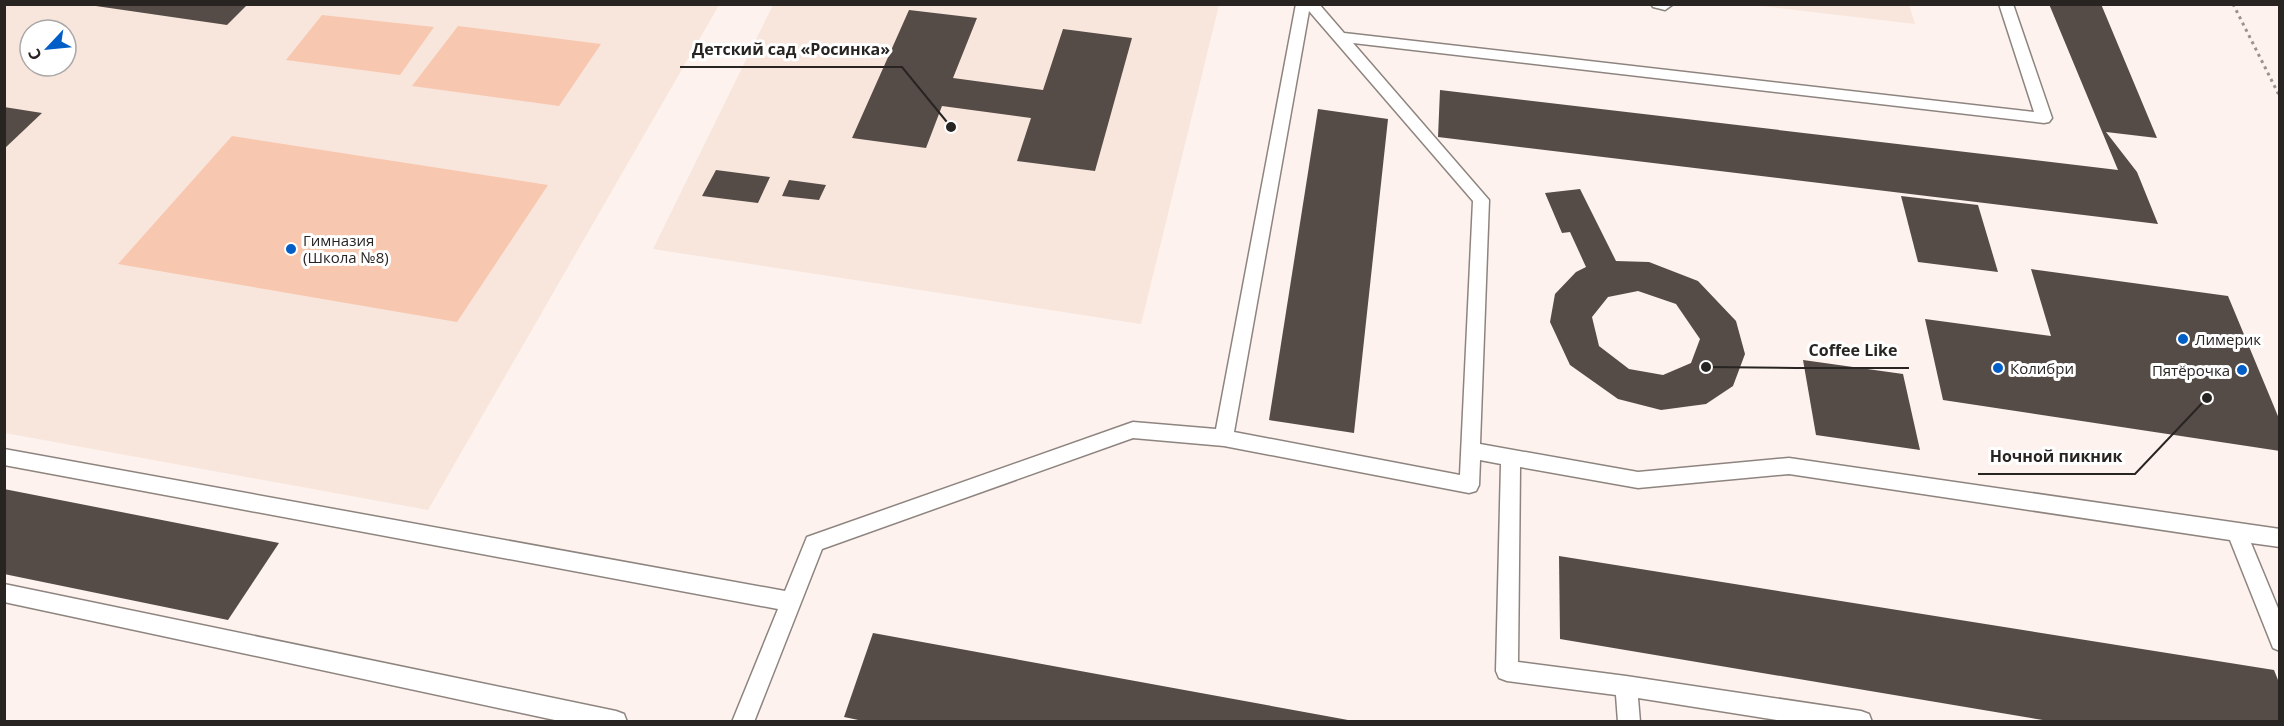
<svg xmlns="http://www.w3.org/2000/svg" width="2284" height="726" viewBox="0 0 2284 726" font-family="'Open Sans',sans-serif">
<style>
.built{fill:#f8e6dc;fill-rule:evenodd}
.green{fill:#f8c7af}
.building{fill:#554c48;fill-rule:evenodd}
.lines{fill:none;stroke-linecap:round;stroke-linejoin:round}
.lane-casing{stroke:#8e847f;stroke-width:3}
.path{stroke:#9a928e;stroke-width:3;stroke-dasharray:3 4;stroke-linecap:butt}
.lane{fill:#fff;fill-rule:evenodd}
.poi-dot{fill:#015ec7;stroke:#fff;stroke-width:2}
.labels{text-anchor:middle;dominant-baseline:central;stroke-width:6;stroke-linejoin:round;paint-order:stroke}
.poi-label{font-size:15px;fill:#282422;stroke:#fff;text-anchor:start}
.leader{fill:none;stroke:#282422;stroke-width:2}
.callout-dot{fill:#282422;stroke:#fff;stroke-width:2}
.callout-label{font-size:16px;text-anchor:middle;font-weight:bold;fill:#282422;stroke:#fff;stroke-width:6;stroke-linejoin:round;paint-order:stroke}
</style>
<rect width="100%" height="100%" fill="#fdf2ed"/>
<g class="built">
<path d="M4,5h715l-291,505 -423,-77zM30,30h36v36h-36z"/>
<polygon points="773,5 1219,5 1141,324 653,249"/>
<polygon points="1752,5 1909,5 1915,24"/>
</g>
<g class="green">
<polygon points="322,15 434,27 400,75 286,60"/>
<polygon points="458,26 601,44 559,106 412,86"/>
<polygon points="232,136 548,185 457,322 118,264"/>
</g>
<g class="building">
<polygon points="2049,4 2101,4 2157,138 2106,132 2137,172 2158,224 1438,137 1440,90 2118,170"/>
<polygon points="89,5 247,5 227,25"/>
<polygon points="909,10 977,18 953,78 1043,90 1063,29 1132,38 1095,171 1017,161 1031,118 942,106 926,148 852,138"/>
<polygon points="4,107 42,113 4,149"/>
<polygon points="1318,109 1388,119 1354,433 1269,420"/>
<polygon points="716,170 770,177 758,203 702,196"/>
<polygon points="789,180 826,185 819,200 782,196"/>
<path d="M1580,189l36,72 33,1 49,19 38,40 9,33 -12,32 -27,18 -45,6 -43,-11 -48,-34 -20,-43 5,-28 21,-22 10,-5 -16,-35 -8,1 -17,-40zM1638,291l38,13 24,35 -9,24 -28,12 -34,-6 -30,-23 -7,-29 16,-20z"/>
<polygon points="1901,196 1978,205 1998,272 1918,262"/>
<polygon points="2031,269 2228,296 2280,421 2280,451 1943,400 1925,319 2051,336"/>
<polygon points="1803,360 1903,374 1920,450 1816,435"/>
<polygon points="4,489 279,543 228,620 4,574"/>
<polygon points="1559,556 2274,670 2280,685 2280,722 2055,722 1560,639"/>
<polygon points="873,633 1348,720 1348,722 868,722 844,717"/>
</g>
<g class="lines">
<defs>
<g id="lane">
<path d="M1296,4h23l25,29 690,79 -35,-108h14l39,114 -3,4 -5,1 -691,-80 136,157 -9,244 158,28 151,-14 491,71v18l-29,-4 29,70v38l-7,-3 -43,-108 -441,-66 -151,14 -118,-21 -2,195 108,14 235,35 8,3 3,8h-83l-151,-24 2,24h-22l-2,-27 -109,-14 -8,-3 -3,-7 5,-207 -21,-4 -1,25 -3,6 -7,2 -245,-47 -91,-8 -311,111 -68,173h-22l46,-113 -774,-144v-16l781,142 22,-54 326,-115 83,7zM1309,11l164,190 -13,274 -226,-43z"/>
<polygon points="1651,4 1672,4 1672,5 1665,10 1653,7"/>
<polygon points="4,584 616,711 624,714 627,722 564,722 4,602"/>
</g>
</defs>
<use href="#lane" class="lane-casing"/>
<polyline class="path" points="2233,4 2280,97"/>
<use href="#lane" class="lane"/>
</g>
<g class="poi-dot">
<circle cx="291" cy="249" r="6"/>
<circle cx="2183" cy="339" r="6"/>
<circle cx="1998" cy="368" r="6"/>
<circle cx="2242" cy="370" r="6"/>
</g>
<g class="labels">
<g class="poi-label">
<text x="303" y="240">Гимназия<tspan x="303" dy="17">(Школа №8)</tspan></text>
<text x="2195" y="339">Лимерик</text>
<text x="2010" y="368">Колибри</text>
<text x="2230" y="370" text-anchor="end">Пятёрочка</text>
</g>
</g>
<path class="leader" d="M951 127L902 67H680M1706 367L1796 368H1909M2207 398L2135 474H1978"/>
<g class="callout-dot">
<circle cx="951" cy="127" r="6"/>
<circle cx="1706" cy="367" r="6"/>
<circle cx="2207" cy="398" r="6"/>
</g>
<g class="callout-label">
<text x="791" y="55">Детский сад «Росинка»</text>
<text x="1853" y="356">Coffee Like</text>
<text x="2056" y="462">Ночной пикник</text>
</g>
<rect width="2284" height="726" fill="none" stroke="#282422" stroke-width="12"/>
<g transform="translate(48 48) rotate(244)"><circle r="28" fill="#ffffff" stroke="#a9a7a7" stroke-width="1.5"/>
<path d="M0-4.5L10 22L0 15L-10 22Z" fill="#015ec7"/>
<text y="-9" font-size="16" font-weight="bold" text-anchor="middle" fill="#282422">С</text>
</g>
</svg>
